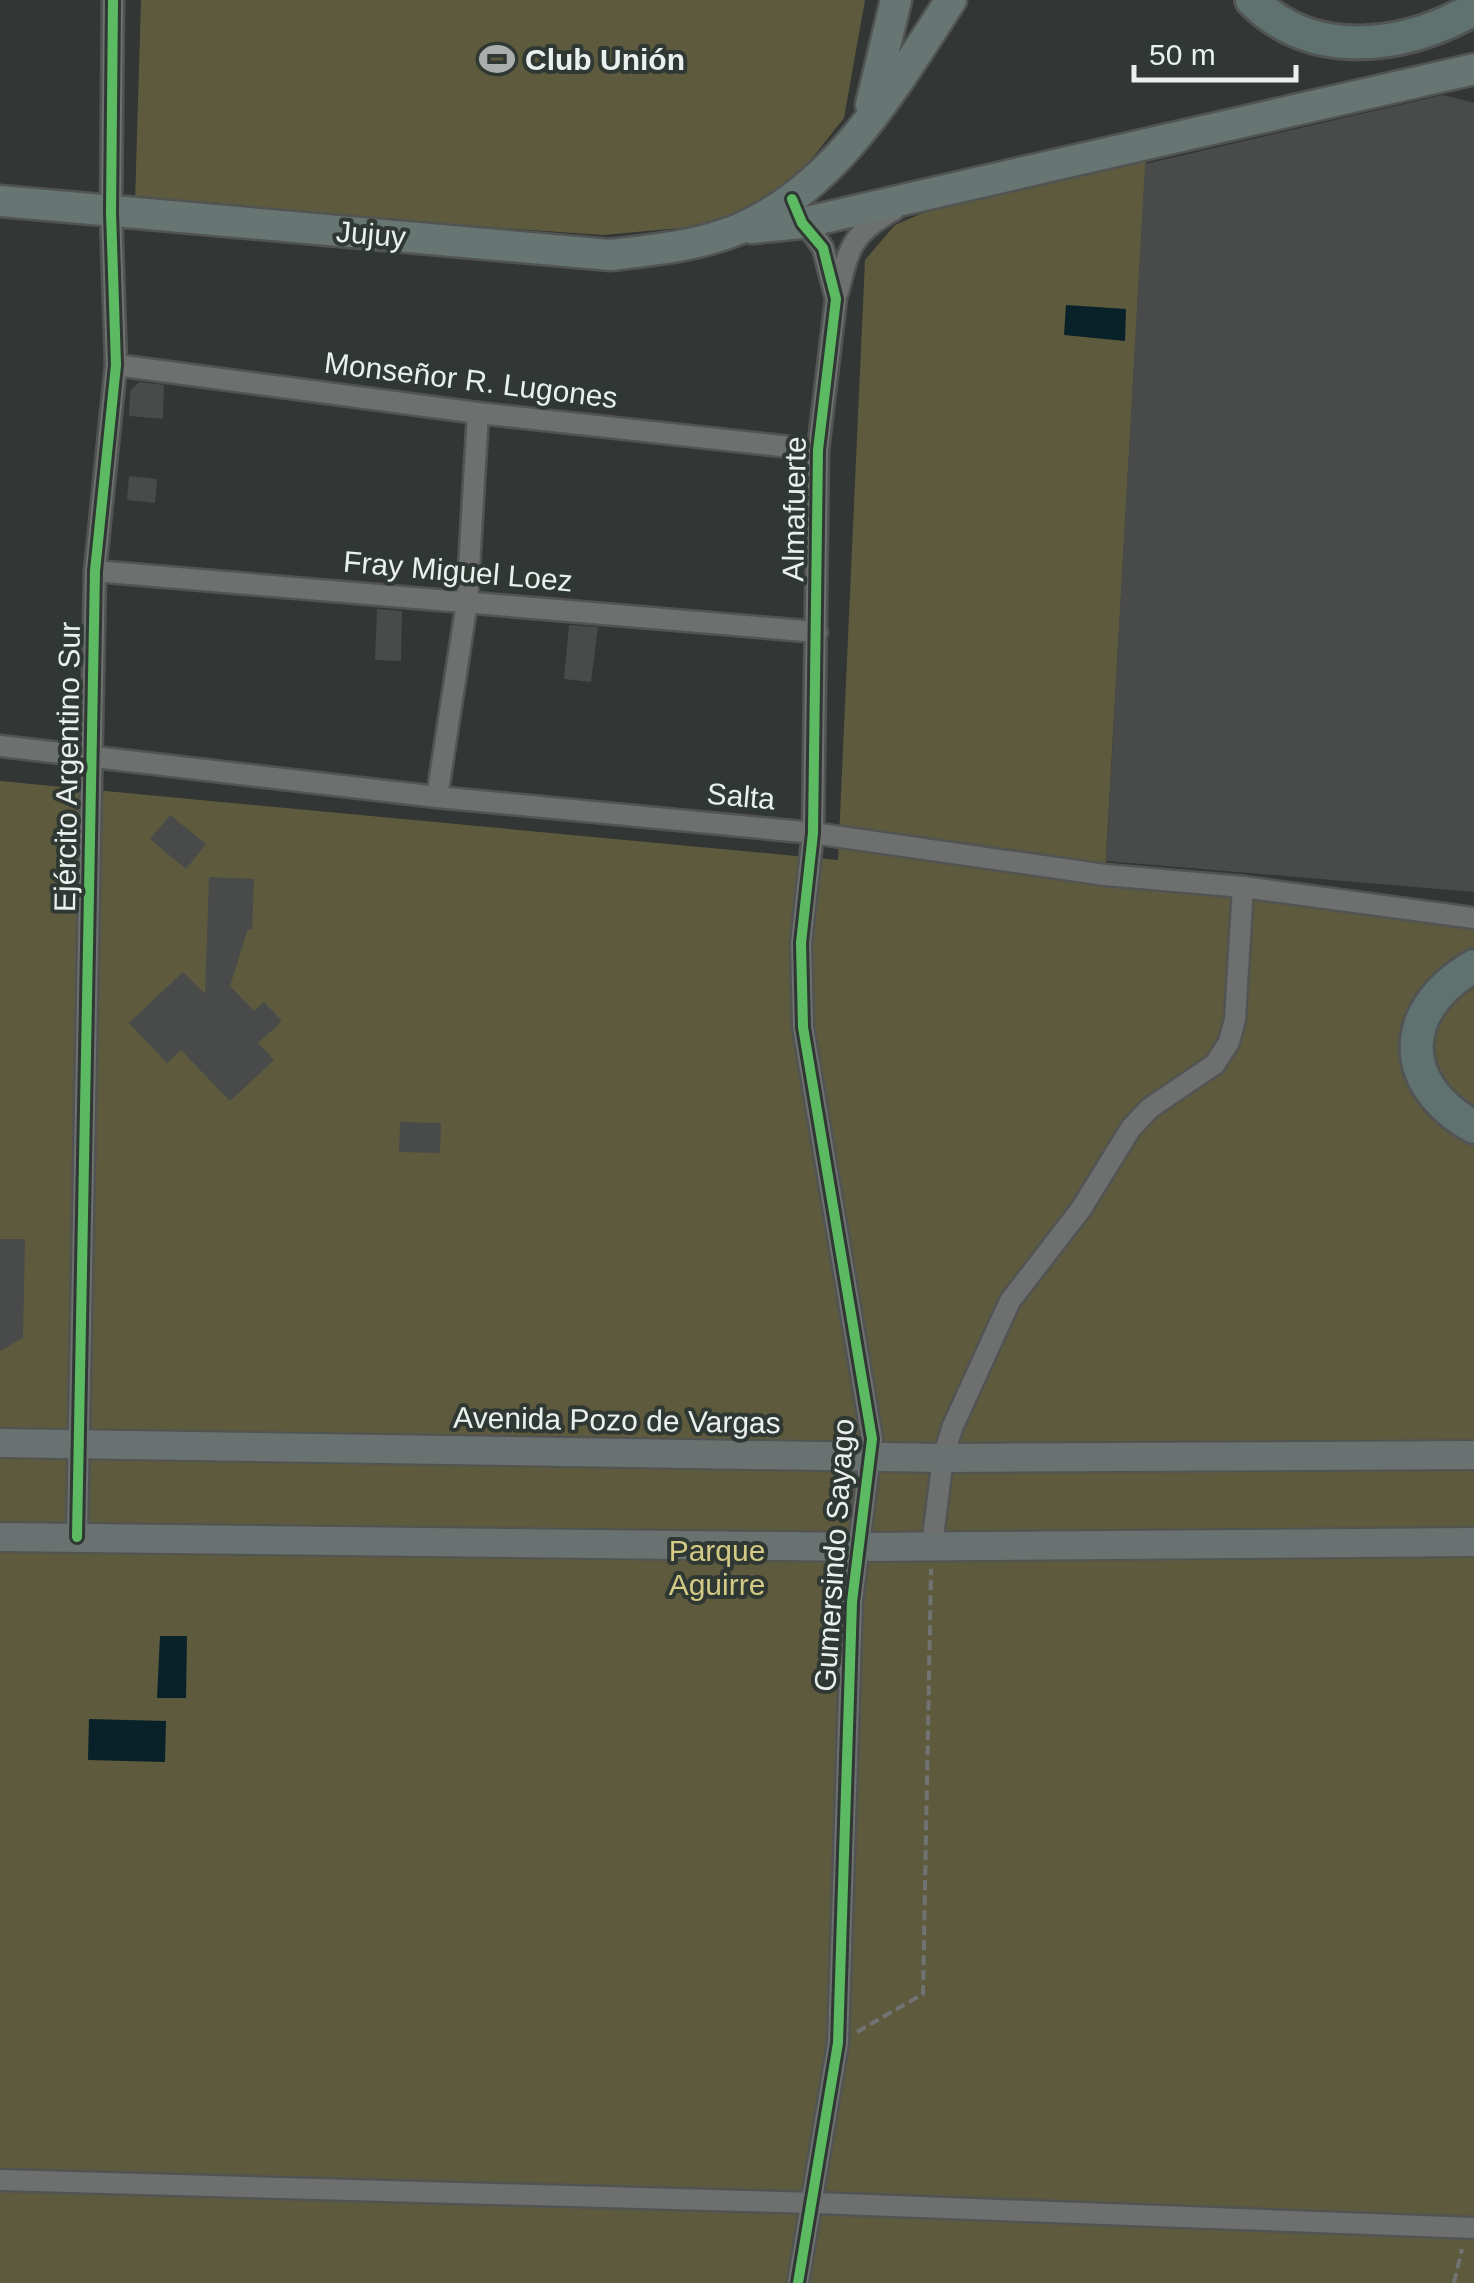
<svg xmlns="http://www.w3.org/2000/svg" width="1474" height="2283" viewBox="0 0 1474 2283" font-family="Helvetica,sans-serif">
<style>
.green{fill:#5e5a3d}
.water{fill:#092229}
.building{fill:#484b49}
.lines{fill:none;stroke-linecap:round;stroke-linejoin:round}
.minor-casing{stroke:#515452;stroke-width:25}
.secondary-casing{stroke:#515452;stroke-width:32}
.primary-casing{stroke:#515452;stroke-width:35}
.trunk-casing{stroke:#515452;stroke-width:38}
.path{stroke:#717372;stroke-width:4;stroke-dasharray:10 5;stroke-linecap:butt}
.minor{stroke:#6e706f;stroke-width:20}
.secondary{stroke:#697270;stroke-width:28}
.primary{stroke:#677573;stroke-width:30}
.trunk{stroke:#607270;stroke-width:32}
.cycleway-casing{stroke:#303833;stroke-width:16}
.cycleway{stroke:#5cba63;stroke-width:10}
.labels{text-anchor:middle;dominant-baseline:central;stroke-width:8;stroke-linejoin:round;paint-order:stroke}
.poi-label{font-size:30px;font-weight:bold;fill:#ebefed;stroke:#303833;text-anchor:start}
.street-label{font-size:30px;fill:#ebefed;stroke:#303833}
.park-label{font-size:30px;fill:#d3ca86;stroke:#303833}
</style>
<rect width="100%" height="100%" fill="#323634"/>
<g class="green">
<polygon points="141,0 865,0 844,118 795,180 713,225 603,235 135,203"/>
<polygon points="1146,157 1105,875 1474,927 1474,2283 0,2283 0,781 838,860 865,260 895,225 941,205"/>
</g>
<g class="water">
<polygon points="1066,305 1126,309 1125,341 1064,335"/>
<polygon points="160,1636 187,1636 186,1698 157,1698"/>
<polygon points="89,1719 166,1721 165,1762 88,1760"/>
</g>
<g class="building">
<polygon points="1443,95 1474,103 1474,892 1106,861 1145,164"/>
<polygon points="139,382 164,385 163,419 129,416 130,391"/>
<polygon points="129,476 157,479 155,503 127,500"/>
<polygon points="377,609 402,611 401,661 375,660"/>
<polygon points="569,625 598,627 591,682 564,679"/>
<polygon points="170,815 206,844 186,869 150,839"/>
<polygon points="209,877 254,879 252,930 248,929 230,986 254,1011 264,1002 282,1021 258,1043 274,1060 230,1101 181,1050 167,1063 129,1023 183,972 205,994"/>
<polygon points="400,1122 441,1123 440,1153 399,1152"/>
<polygon points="0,1239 25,1239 23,1338 0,1351"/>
</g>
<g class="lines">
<defs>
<g id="minor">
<path d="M838,292c11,-45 14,-59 56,-82"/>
<polyline points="116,365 478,413 818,450"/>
<polyline points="95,571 817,632"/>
<polyline points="0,746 437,797 813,833 1105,875 1243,887 1474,918"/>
<polyline points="437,797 467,602 478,413"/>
<polyline points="77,1537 95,571 116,365 111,212 113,0"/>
<polyline points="932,1545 943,1458 952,1428 1010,1301 1081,1209 1131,1128 1150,1108 1215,1064 1229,1042 1235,1019 1243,887"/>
<polyline points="0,2180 815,2203 1474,2228"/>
<polyline points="798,2283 838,2043 852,1602 872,1439 803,1027 801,943 813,833 818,450 836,299 823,248 799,214"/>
</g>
<g id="secondary">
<polyline points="0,1443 943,1458 1474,1455"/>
<polyline points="0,1537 859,1547 1474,1542"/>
</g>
<g id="primary">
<polyline points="871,105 896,0"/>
<path d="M0,201l610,54c43,-5 88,-9 129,-26 99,-43 155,-142 212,-229"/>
<polyline points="752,228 802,223 1474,69"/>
</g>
<g id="trunk">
<path d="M1252,0c62,62 153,48 222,9"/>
<path d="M1474,966c-76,44 -77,118 0,161"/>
</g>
</defs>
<use href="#minor" class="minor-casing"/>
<use href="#secondary" class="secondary-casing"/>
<use href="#primary" class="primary-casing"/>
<use href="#trunk" class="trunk-casing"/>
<g class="path">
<polyline points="857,2032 923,1994 931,1569"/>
<polyline points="1454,2283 1462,2249"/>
</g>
<use href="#minor" class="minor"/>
<use href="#secondary" class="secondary"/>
<use href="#primary" class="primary"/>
<use href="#trunk" class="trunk"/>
<defs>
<g id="cycleway">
<polyline points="792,199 802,223 823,248 836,299 818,450 813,833 801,943 803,1027 872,1439 852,1602 838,2043 798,2283"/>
<polyline points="77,1537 95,571 116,365 111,212 113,0"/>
</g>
</defs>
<use href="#cycleway" class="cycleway-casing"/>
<use href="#cycleway" class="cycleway"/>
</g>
<defs>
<symbol id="stadium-bare" viewBox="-9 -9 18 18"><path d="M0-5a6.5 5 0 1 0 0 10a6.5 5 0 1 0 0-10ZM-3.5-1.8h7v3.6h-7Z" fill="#aaaeac" stroke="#303833" stroke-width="2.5" paint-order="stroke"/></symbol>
</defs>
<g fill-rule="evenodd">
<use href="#stadium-bare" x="472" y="34" width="50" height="50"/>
</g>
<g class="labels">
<g class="poi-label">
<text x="525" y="59">Club Unión</text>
</g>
<g class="street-label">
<text transform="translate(371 234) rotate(5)">Jujuy</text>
<text transform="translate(471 380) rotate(7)">Monseñor R. Lugones</text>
<text transform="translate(794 509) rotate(-89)">Almafuerte</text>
<text transform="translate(458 571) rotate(5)">Fray Miguel Loez</text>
<text transform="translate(67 767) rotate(-89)">Ejército Argentino Sur</text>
<text transform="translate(741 796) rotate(5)">Salta</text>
<text transform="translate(617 1420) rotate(1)">Avenida Pozo de Vargas</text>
<text transform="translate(834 1555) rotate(-86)">Gumersindo Sayago</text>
</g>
<g class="park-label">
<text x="717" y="1550">Parque<tspan x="717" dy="34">Aguirre</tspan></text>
</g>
</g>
<path d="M1134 65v15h162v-15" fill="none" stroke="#ebefed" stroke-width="5"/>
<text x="1149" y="65" font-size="30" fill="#ebefed" stroke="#303833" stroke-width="8" paint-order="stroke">50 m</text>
</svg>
